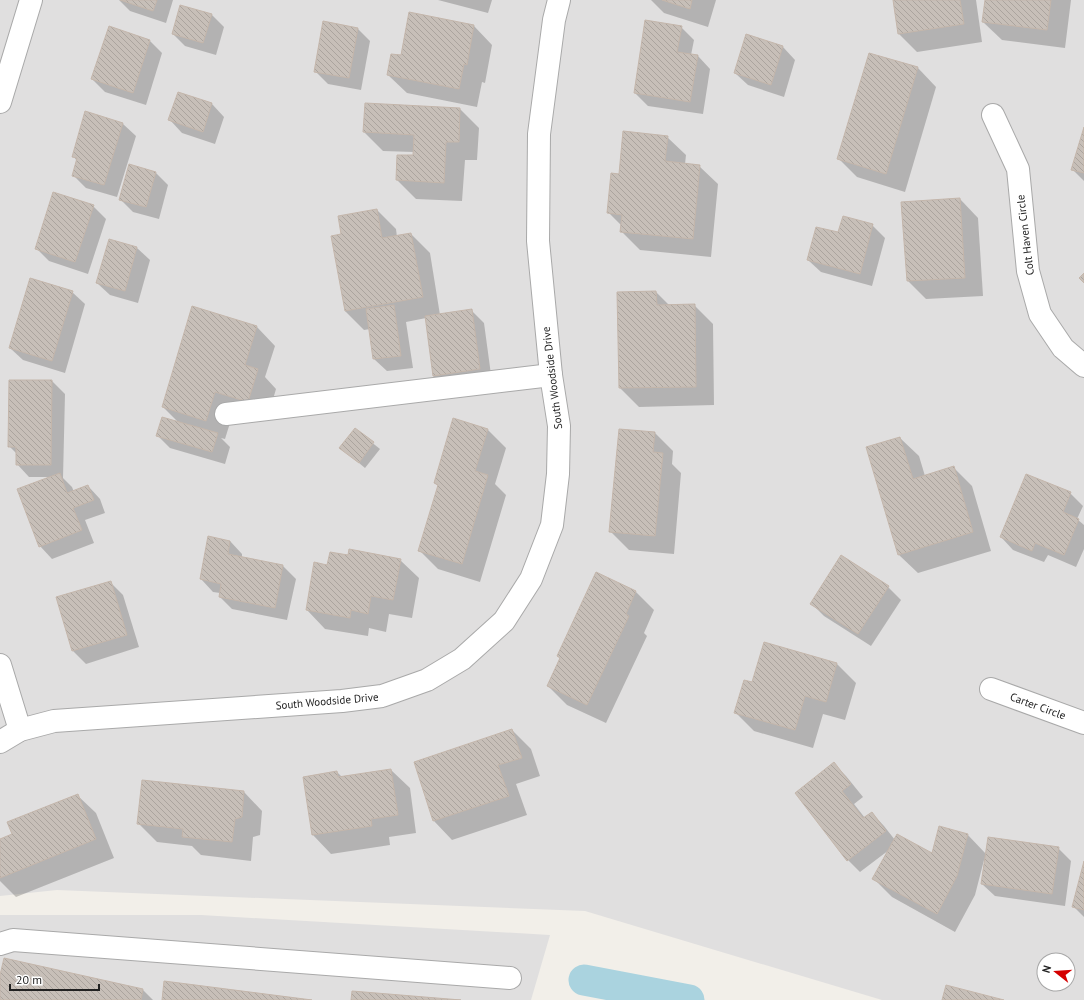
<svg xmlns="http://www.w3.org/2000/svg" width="1084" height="1000" viewBox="0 0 1084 1000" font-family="'PT Sans',sans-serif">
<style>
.residential{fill:#e0dfdf;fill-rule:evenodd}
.shadow{fill:#0003}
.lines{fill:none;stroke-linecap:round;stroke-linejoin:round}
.canal{stroke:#aad3df;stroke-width:31}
.building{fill:url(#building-back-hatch);stroke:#c4b6ab}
.minor-casing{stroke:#a9a9a9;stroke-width:24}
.minor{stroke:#fff;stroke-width:22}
.labels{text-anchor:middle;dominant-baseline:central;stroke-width:3.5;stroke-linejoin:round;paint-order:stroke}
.street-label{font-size:11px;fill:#222;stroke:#fff}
</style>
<defs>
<pattern id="building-back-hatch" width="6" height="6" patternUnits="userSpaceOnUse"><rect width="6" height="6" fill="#c7bfb8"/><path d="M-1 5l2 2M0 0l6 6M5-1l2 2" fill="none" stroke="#aba49e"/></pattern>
</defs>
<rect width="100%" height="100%" fill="#f2efe9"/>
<g class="residential">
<path d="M0,0h1084v1000h-202l-297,-89 -528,-21 -57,6zM1044,960h24v24h-24z"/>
<polygon points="0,915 201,915 550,935 531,1000 0,1000"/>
</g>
<g class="shadow">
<polygon points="119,0 173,0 166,23 130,11"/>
<polygon points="438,0 492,0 488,13"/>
<polygon points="651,0 716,0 708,27 664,13"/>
<polygon points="894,0 976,0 982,42 917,52 899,34"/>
<polygon points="986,0 1071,0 1065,48 1002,40 983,22"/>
<polygon points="410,13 474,26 492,45 485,83 482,82 477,107 407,93 388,75 402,56"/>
<polygon points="211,14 224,27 216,55 185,46 173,34"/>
<polygon points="646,22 681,27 694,40 691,55 698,56 710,69 703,114 648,106 635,93"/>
<polygon points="109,28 150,41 162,53 146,105 105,92 92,79"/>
<polygon points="357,28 370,41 361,90 328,84 315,71"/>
<polygon points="746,36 783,47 795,60 784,97 748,85 735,73"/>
<polygon points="918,68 936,87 905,192 857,177 838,158"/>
<polygon points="179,94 212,104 224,117 215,144 182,133 170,120"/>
<polygon points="460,109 479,128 477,160 465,160 462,201 416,199 397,180 414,156 414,152 383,151 364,132"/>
<polygon points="86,113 123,124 136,136 117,197 86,188 73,175 77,161 73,156"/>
<polygon points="1084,131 1084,181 1072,169"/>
<polygon points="667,137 686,155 685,164 699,166 718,184 711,257 640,250 621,231 622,226 608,212 619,175"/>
<polygon points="130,166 156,173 168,185 159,219 133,212 121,200"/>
<polygon points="960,199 978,218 983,296 926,299 908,281"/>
<polygon points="93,206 106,219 88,274 49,261 36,248"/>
<polygon points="377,210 396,229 397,237 411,234 430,253 440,315 471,310 484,323 492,382 446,388 433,376 426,318 406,322 413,368 387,371 374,359 370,329 364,330 345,311 332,237 343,235"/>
<polygon points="872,225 885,238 872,286 821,272 808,260 839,234"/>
<polygon points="109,240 137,248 150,260 138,303 110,295 97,283"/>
<polygon points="72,292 85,304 65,373 23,360 10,348"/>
<polygon points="656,292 670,306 694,305 713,324 714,405 639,407 620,388 618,293"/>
<polygon points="257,327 275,346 265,377 276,389 267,420 234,410 225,439 221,438 230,447 225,464 170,448 157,435 179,423 163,407"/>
<polygon points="10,381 52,381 65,394 63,478 72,487 74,492 88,486 100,499 105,513 85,520 94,543 52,559 40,546 51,477 29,477 17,464 17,454 9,446"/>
<polygon points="355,429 380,449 365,468 341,448"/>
<polygon points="488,430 506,448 495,484 506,495 480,582 438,569 419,550 439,487 435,483"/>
<polygon points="655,433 673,451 672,464 681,473 674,554 629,550 610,531"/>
<polygon points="900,438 919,456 925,476 953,467 972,486 991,551 918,573 899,555 867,448"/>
<polygon points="1070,493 1083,506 1077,519 1084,525 1084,549 1076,567 1048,555 1044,562 1013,550 1001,537"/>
<polygon points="230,541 242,554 242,558 283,566 296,579 287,620 232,609 220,597 220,593 213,592 201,579"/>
<polygon points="349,556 400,560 419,578 412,618 389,614 386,632 369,628 368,636 325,629 307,610 328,566"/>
<polygon points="596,573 636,592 654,610 644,633 647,636 606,723 567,705 548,686"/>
<polygon points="110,582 123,595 139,647 86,664 73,651 57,598"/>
<polygon points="888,587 901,600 871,646 824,616 812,604"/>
<polygon points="764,643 837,664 856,683 845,720 823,714 813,748 754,731 735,712 752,684"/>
<polygon points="512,730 531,749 540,776 516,784 527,815 452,840 434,821 415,762"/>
<polygon points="834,764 846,776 863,797 854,804 865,818 872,813 884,826 895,840 933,855 967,834 986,854 1058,848 1071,861 1065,906 995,896 982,884 986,860 984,860 975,895 955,932 892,897 874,879 889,850 860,872 848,860"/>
<polygon points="391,770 410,788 416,833 389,837 390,845 331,854 313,835 337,772 342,777"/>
<polygon points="244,792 262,811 260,835 253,837 251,861 201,855 192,846 157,842 138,823"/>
<polygon points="77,795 96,813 114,858 16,897 0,881 0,840 13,835"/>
<polygon points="1084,865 1084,917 1073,906"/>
<polygon points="0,979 143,990 153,1000 0,1000"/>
</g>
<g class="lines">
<polyline class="canal" points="584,980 689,1000"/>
</g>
<g class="building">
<polygon points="120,0 157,0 153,11"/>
<polygon points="662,0 692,0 690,9"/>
<polygon points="893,0 960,0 964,24 898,34"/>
<polygon points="985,0 1051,0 1047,30 982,22"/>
<polygon points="180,5 212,14 203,43 172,34"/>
<polygon points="409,12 474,25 467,65 464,64 459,89 387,75 391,54 401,55"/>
<polygon points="645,20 682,26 677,52 698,55 690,102 634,93"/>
<polygon points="323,21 358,28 349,78 314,72"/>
<polygon points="109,26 150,40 133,93 91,79"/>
<polygon points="746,34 783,46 771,85 734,73"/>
<polygon points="869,53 918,67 886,174 837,159"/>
<polygon points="178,92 212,103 203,132 168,120"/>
<polygon points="365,103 460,108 459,142 446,142 444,183 396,180 397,155 413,155 414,135 363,132"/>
<polygon points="85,111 123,123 104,185 72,176 77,158 72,157"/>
<polygon points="1084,127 1084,173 1071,170"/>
<polygon points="623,131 668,136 665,161 700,165 693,239 620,232 622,215 607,213 611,173 619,174"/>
<polygon points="129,164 156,172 146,207 119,200"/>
<polygon points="53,192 94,205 75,262 35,249"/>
<polygon points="960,198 965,278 907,281 901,202"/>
<polygon points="377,209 382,238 411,233 423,297 345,311 331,236 341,234 338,216"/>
<polygon points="843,216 873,224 860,274 807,260 816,227 838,232"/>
<polygon points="109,239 137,247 125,291 96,283"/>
<polygon points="1084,273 1084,283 1079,278"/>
<polygon points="30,278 73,291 52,361 9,348"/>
<polygon points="656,291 657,305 695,304 696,387 619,388 617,292"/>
<polygon points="394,305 401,356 373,359 366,309"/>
<polygon points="192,306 257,326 245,365 258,369 248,402 215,392 206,421 162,407"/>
<polygon points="472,309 480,369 433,376 425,316"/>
<polygon points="9,380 52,380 51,465 16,465 16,447 8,447"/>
<polygon points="162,417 218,433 212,452 156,436"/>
<polygon points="453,418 488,429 475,471 488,475 462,564 418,551 438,485 434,483"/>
<polygon points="355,428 374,442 359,463 339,448"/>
<polygon points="619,429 655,432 653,452 663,453 655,536 609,532"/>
<polygon points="900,437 913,479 954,466 973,532 898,555 866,447"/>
<polygon points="60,473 67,493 88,485 94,500 73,508 82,530 39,547 17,489"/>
<polygon points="1026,474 1071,492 1063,512 1079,519 1064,555 1035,543 1032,551 1000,537"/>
<polygon points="208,536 230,541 228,554 283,565 275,608 219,597 221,584 200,579"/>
<polygon points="349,549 401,559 393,600 371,596 368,614 351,610 350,618 306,610 314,562 327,565 330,552 348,555"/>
<polygon points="841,555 889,586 858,634 810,604"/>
<polygon points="596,572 636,591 626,614 629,616 587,705 547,686 560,658 557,656"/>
<polygon points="111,581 127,635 72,651 56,597"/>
<polygon points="764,642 837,663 826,702 805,696 795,730 734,713 744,680 752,682"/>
<polygon points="512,729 522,758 498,765 509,796 433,821 414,762"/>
<polygon points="834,762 851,784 842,791 863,818 872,812 886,831 847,861 795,793"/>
<polygon points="391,769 398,815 371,819 372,826 312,835 303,777 337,771 338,777"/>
<polygon points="142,780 244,791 242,817 235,819 232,842 182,837 183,829 137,824"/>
<polygon points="78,794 96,839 0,878 0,839 12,834 7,822"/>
<polygon points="939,826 968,834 957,876 937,914 872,879 897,834 932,853"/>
<polygon points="988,837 1059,847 1052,894 981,884"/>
<polygon points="1084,861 1084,910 1072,907"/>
<polygon points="4,958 143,989 141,1000 0,1000 0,975"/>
<polygon points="164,981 312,1000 162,1000"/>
<polygon points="946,985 1004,1000 942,1000"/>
<polygon points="352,991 461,1000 351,1000"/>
</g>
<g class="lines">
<defs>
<g id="minor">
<polyline points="0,102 31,0"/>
<polyline points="993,115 1018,169 1028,271 1040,314 1063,348 1084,366"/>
<polyline points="226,414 551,375"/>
<polyline points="0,665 20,730"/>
<polyline points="991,689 1084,723"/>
<polyline points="0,742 20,730 54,721 342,701 382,696 427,680 462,659 504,621 531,579 552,525 558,474 559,426 551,375 538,241 539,134 554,20 559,0"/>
<polyline points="0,944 13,940 510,978"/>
</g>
</defs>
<use href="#minor" class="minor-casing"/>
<use href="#minor" class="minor"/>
</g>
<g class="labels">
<g class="street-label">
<text transform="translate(1025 235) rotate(-97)">Colt Haven Circle</text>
<text transform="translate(552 378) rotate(-97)">South Woodside Drive</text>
<text transform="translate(327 701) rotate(-5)">South Woodside Drive</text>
<text transform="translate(1038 706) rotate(20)">Carter Circle</text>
</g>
</g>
<g transform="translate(1056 972) rotate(287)"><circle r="19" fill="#ffffff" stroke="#a7a7a7"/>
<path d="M0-3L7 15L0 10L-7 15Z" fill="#d40000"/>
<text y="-6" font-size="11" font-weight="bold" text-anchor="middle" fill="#222222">N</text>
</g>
<path d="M10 984v6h89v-6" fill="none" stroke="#222222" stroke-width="2"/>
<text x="16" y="984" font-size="12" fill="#222222" stroke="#ffffff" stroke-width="3" paint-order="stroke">20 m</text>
</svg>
